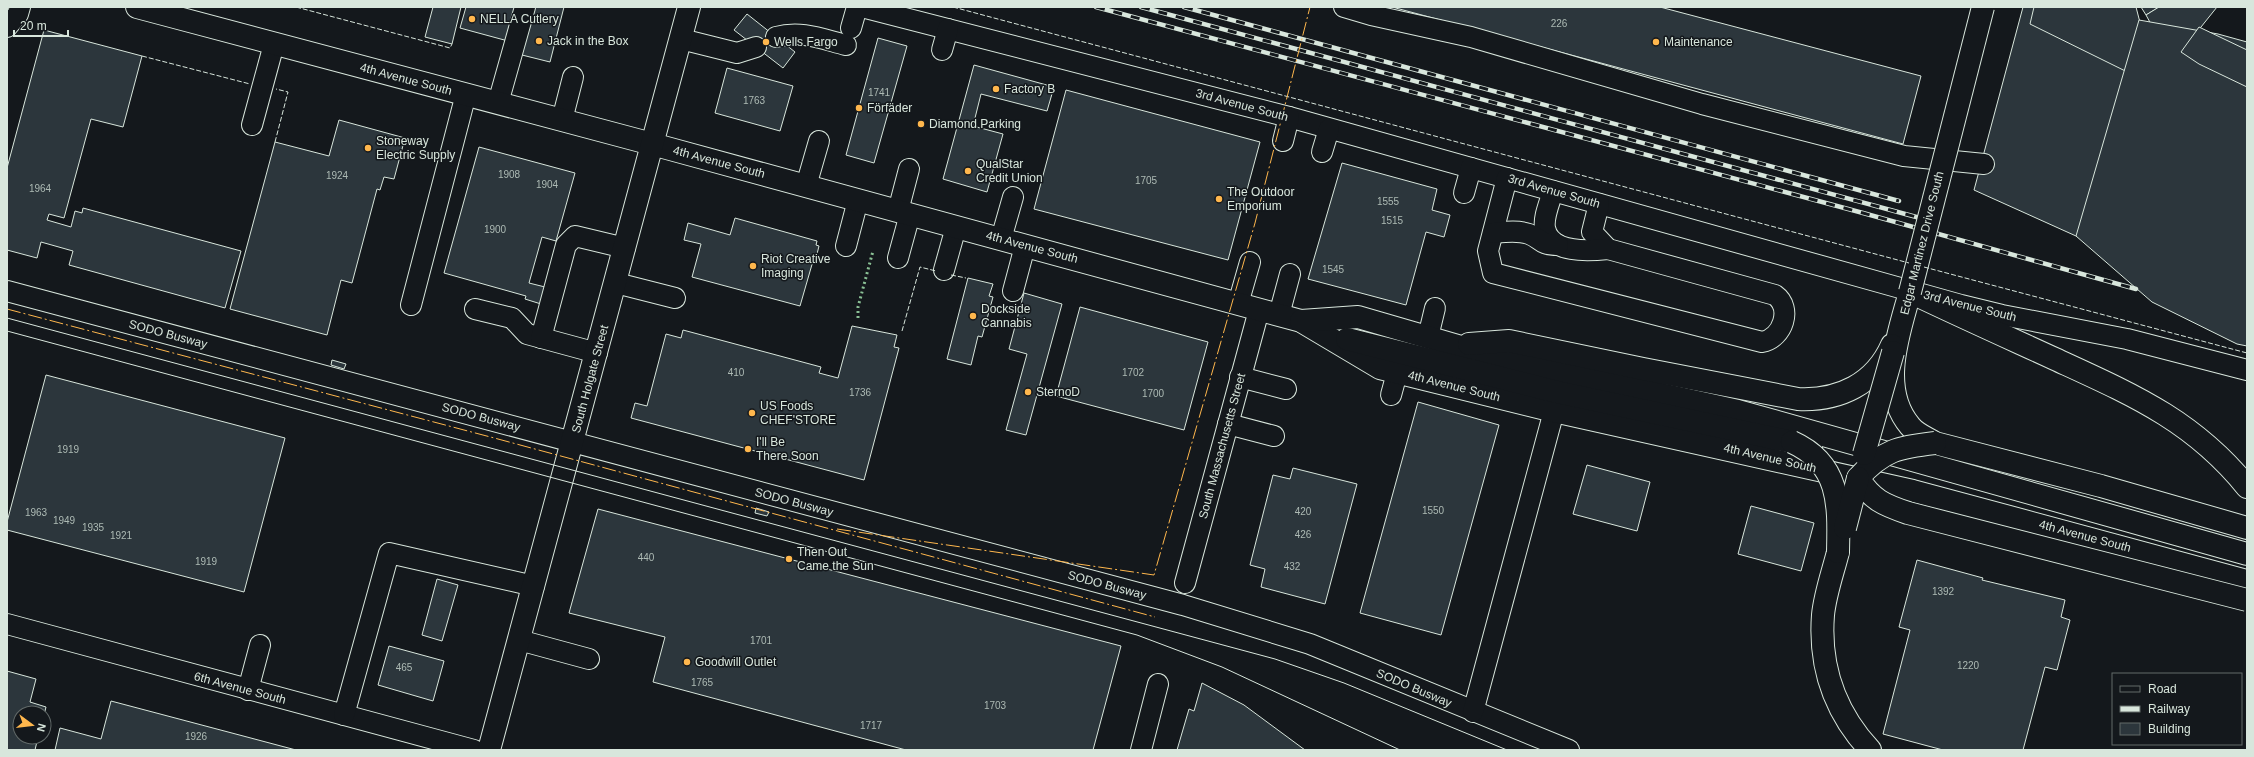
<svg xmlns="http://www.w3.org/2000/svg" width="2254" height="757" viewBox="0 0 2254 757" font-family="Helvetica,sans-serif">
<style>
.building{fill:#2c363c;stroke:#d8e6dc}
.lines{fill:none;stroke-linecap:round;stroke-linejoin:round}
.minor-casing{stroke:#d8e6dc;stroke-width:22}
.major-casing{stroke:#d8e6dc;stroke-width:24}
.highway-casing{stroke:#d8e6dc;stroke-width:24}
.minor{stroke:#14181c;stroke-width:20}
.major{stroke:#14181c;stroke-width:22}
.highway{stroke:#14181c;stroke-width:22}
.tram{stroke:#d8e6dc;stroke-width:1}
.rail-casing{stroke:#d8e6dc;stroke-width:4.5}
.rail{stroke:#14181c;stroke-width:3;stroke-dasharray:9;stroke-linecap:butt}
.major-bridge-casing{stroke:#d8e6dc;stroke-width:24;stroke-linecap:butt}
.highway-bridge-casing{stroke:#d8e6dc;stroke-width:24;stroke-linecap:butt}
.major-bridge{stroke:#14181c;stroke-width:22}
.highway-bridge{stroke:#14181c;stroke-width:22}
.hedge{stroke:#8ac095;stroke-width:3;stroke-dasharray:2 3;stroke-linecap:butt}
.fence{stroke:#d8e6dc;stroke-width:1;stroke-dasharray:5 2;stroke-linecap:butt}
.power{stroke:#ffb74d;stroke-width:1;stroke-dasharray:14 3 2 3;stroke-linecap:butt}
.poi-dot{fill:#ffb74d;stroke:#14181c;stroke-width:1.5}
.labels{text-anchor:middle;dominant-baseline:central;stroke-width:3;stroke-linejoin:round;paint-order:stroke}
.number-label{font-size:10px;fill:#adbab4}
.poi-label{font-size:12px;fill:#d8e6dc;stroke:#14181c;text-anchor:start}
.street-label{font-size:12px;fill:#d8e6dc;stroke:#14181c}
</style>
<rect width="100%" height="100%" fill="#14181c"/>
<g class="building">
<polygon points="433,7 461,7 452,44 425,37"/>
<polygon points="466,7 517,7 508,41 460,28"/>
<polygon points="530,7 564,7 550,62 518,54"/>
<polygon points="1392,7 1660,7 1921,76 1903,144"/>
<polygon points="2023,7 2107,7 2247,64 2247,307 2076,236 1974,190"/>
<polygon points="2034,7 2136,7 2144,38 2172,84 2247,120 2247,131 2030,24"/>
<polygon points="2141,7 2159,7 2146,15"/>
<polygon points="2159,7 2217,7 2181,52 2158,37 2146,15"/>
<polygon points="747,14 795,52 783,68 734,30"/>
<polygon points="2139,20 2218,34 2247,42 2247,346 2237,344 2152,302 2076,236"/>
<polygon points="2199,27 2247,50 2247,87 2199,64 2181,52"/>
<polygon points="44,30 142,56 123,127 91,119 64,218 49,214 47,220 71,227 75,211 82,213 83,208 241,251 225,308 69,265 73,251 41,242 37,258 7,250 7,168"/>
<polygon points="878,38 907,46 874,163 846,155"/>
<polygon points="974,65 1054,87 1047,111 981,94 973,126 1003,134 987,192 943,179"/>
<polygon points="727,68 793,86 780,131 715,113"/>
<polygon points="1066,90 1260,142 1228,260 1034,209"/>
<polygon points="339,120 405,138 394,179 384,177 380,190 377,189 352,283 341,280 327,335 230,309 275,142 329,156"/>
<polygon points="479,147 575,173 556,241 542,237 529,283 545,287 541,304 525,299 526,296 444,273"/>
<polygon points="1342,163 1437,189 1432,210 1450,215 1444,237 1426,232 1406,305 1308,279"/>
<polygon points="735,218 817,241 816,245 819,246 817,254 815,254 800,306 692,277 701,244 684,240 688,223 730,235"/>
<polygon points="968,278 993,284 989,296 993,297 982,337 978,336 971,365 947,359"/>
<polygon points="1024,293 1062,304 1026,435 1006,430 1027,354 1009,349"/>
<polygon points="1080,307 1208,342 1184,430 1056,396"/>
<polygon points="852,326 897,335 894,347 899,348 864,480 631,418 635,403 647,406 666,334 681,338 683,330 821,367 819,373 838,378"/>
<polygon points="332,360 346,364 344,369 331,365"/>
<polygon points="46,375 285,438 244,592 7,530 7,522"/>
<polygon points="1418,402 1499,425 1441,635 1360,613"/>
<polygon points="1587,465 1650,482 1637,531 1573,514"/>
<polygon points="1293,468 1357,484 1325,604 1261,587 1265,569 1250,565 1273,475 1290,479"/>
<polygon points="1751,506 1814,523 1801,571 1738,554"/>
<polygon points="756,508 769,512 767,516 755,513"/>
<polygon points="598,509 1121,646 1093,750 906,750 653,682 665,637 569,613"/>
<polygon points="1917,560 1983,578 1982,580 2065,600 2061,617 2070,620 2057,670 2045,667 2023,750 1943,750 1883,734 1910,630 1899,627"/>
<polygon points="437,579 458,585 442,641 422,635"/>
<polygon points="389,646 444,661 433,701 378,685"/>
<polygon points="7,671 36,679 30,702 46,707 44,715 44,713 20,713 20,737 38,737 35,750 7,750"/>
<polygon points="1202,683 1244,705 1305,750 1177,750 1189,709 1194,711"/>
<polygon points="111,701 296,750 55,750 60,728 101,739"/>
</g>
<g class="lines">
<defs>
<g id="minor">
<polyline points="862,7 1289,117 1961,305 2002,315 2127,339 2247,370"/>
<polyline points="1344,7 1371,15 1471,37 1702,104 1904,156 1984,164"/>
<polyline points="7,27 18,14 20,7"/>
<polyline points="851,28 857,7"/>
<path d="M776,37c25,-7 46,2 70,8"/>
<polyline points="681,39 737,53 756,47"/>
<polyline points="942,50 948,29"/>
<polyline points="498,103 525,7"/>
<polyline points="562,120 573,77"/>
<polyline points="252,125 274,44"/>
<polyline points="1283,141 1289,117"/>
<polyline points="1322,152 1329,129"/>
<path d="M1507,178l-19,73 5,22 269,69c21,-4 31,-34 13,-47l-167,-46 -16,-17 7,-28"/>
<polyline points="806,186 819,141"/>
<path d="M1553,191c-3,11 -10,26 -8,37 5,26 44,23 63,21"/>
<polyline points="1464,193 1471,168"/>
<polyline points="898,211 909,169"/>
<path d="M1493,233c11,-1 25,-3 36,1 13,5 10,11 29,11"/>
<polyline points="1001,239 1013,197"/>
<polyline points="846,246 858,200"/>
<polyline points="898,258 910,214"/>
<polyline points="944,270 956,227"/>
<polyline points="616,283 675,298"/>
<polyline points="7,291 1183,605 1310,644 1569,750"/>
<polyline points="1013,291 1025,246"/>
<polyline points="1238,304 1250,262"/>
<polyline points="411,305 466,94"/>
<polyline points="475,309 512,318 527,334 597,353"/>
<polyline points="1279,315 1290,274"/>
<polyline points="1428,337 1435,308"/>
<polyline points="541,338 566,245 575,236 625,248"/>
<polyline points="1240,377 1286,389"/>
<polyline points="1391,395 1397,373"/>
<polyline points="1228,424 1274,436"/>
<polyline points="1185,583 1259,310"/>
<polyline points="7,624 474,750"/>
<polyline points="519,640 589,659"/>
<polyline points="248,690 260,645"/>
<polyline points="1473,712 1554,411"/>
<polyline points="344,715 389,553 534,586"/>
<polyline points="1141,750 1158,684"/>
</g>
<g id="major">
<polyline points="137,7 652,144 1301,321 1380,368 1554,411 1913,491 2247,581"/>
<path d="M1910,292c-11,41 -32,96 0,134 6,8 17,12 25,17l166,43 146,42"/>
<polyline points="1301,321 1358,317 1506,360 1738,411 2247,554"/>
<polyline points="1347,339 1557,392 1811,446"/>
<path d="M1469,344l40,-3 134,28 155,30c41,2 77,-15 94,-54"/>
<polyline points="489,750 689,7"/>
</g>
<g id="highway">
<path d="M1910,292c48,23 97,45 145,67 76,35 138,61 192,128"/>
<path d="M1838,552c-5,20 -13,42 -15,63 -4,51 12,97 47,135"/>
</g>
</defs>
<use href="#minor" class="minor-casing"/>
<use href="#major" class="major-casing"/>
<use href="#highway" class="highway-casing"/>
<use href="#minor" class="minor"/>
<use href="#major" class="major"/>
<use href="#highway" class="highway"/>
<g class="tram">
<polyline points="7,318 1275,659 1344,683 1507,750"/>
<polyline points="7,331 1137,635 1222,667 1400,750"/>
</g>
<defs>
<g id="rail">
<polyline points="1096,7 1863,213 2136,289"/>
<polyline points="1141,7 1920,218"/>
<polyline points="1184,7 1899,201"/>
</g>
</defs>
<use href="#rail" class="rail-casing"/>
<use href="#rail" class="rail"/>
<defs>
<g id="major-bridge">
<polyline points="1910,292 1983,7"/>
<path d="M1935,443c-36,4 -52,7 -77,35 14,22 26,27 50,35l339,87"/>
<polyline points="1864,454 1893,352"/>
</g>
<g id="highway-bridge">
<path d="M1792,442c49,22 47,64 46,110"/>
<polyline points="1845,528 1858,478"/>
</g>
</defs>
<use href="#major-bridge" class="major-bridge-casing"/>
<use href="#highway-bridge" class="highway-bridge-casing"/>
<use href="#major-bridge" class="major-bridge"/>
<use href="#highway-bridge" class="highway-bridge"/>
<polyline class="hedge" points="858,318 858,307 873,251"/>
<g class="fence">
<polyline points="296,7 450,48 452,44"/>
<polyline points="953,7 1909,263"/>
<polyline points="142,56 250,84"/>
<polyline points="275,142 288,92 276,89"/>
<polyline points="1924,267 2247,353"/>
<polyline points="951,275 966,278"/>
<polyline points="902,331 920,267 936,271"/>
</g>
<g class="power">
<polyline points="7,309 498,439 1155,617"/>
<polyline points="837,529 1154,575 1255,223 1310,7"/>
</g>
</g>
<g class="poi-dot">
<circle cx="472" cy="19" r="4"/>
<circle cx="539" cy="41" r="4"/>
<circle cx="766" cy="42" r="4"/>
<circle cx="1656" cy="42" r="4"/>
<circle cx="996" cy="89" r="4"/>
<circle cx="859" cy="108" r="4"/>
<circle cx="921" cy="124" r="4"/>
<circle cx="368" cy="148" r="4"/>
<circle cx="968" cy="171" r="4"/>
<circle cx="1219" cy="199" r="4"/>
<circle cx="753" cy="266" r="4"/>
<circle cx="973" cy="316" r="4"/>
<circle cx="1028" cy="392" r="4"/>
<circle cx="752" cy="413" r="4"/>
<circle cx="748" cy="449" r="4"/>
<circle cx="789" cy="559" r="4"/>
<circle cx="687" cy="662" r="4"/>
</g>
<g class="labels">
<g class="number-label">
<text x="1559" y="23">226</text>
<text x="879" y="92">1741</text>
<text x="754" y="100">1763</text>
<text x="509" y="174">1908</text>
<text x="337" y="175">1924</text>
<text x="1146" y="180">1705</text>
<text x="547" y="184">1904</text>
<text x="40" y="188">1964</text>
<text x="1388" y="201">1555</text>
<text x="1392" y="220">1515</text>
<text x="495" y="229">1900</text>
<text x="1333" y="269">1545</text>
<text x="736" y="372">410</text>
<text x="1133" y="372">1702</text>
<text x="860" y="392">1736</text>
<text x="1153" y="393">1700</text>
<text x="68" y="449">1919</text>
<text x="1433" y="510">1550</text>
<text x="1303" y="511">420</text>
<text x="36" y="512">1963</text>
<text x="64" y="520">1949</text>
<text x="93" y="527">1935</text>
<text x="1303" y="534">426</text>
<text x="121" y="535">1921</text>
<text x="646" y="557">440</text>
<text x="206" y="561">1919</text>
<text x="1292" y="566">432</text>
<text x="1943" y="591">1392</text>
<text x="761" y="640">1701</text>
<text x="1968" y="665">1220</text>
<text x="404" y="667">465</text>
<text x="702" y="682">1765</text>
<text x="995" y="705">1703</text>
<text x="871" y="725">1717</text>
<text x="196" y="736">1926</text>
</g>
<g class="poi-label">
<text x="480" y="19">NELLA Cutlery</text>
<text x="547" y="41">Jack in the Box</text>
<text x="774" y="42">Wells Fargo</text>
<text x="1664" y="42">Maintenance</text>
<text x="1004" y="89">Factory B</text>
<text x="867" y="108">Förfäder</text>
<text x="929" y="124">Diamond Parking</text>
<text x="376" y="141">Stoneway<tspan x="376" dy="14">Electric Supply</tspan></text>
<text x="976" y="164">QualStar<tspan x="976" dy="14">Credit Union</tspan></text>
<text x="1227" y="192">The Outdoor<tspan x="1227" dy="14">Emporium</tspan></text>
<text x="761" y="259">Riot Creative<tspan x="761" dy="14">Imaging</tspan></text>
<text x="981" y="309">Dockside<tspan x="981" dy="14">Cannabis</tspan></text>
<text x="1036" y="392">SternoD</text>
<text x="760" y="406">US Foods<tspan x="760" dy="14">CHEF'STORE</tspan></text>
<text x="756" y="442">I'll Be<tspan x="756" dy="14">There Soon</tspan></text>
<text x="797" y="552">Then Out<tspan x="797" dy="14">Came the Sun</tspan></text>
<text x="695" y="662">Goodwill Outlet</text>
</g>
<g class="street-label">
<text transform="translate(406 79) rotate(15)">4th Avenue South</text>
<text transform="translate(1242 105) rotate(15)">3rd Avenue South</text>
<text transform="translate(719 162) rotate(15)">4th Avenue South</text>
<text transform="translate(1554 191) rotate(16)">3rd Avenue South</text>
<text transform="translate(1922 243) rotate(-76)">Edgar Martinez Drive South</text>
<text transform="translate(1032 247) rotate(15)">4th Avenue South</text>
<text transform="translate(1970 306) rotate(14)">3rd Avenue South</text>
<text transform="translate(168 334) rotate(15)">SODO Busway</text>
<text transform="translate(590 379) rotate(-75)">South Holgate Street</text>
<text transform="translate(1454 386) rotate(14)">4th Avenue South</text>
<text transform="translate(481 417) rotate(15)">SODO Busway</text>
<text transform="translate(1222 446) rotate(-75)">South Massachusetts Street</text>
<text transform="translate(1770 458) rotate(13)">4th Avenue South</text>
<text transform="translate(794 502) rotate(15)">SODO Busway</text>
<text transform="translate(2085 536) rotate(15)">4th Avenue South</text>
<text transform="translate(1107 585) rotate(15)">SODO Busway</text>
<text transform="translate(240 688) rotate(15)">6th Avenue South</text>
<text transform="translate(1414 688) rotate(23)">SODO Busway</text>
</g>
</g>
<rect width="2254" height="757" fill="none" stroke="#d8e6dc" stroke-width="16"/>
<rect x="2112" y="673" width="130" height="72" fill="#14181c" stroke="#626a69"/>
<rect x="2120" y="686" width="20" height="6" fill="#14181c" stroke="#626a69"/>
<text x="2148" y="693" font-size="12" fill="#d8e6dc">Road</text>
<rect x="2120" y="706" width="20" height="6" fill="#d8e6dc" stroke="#626a69"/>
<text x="2148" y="713" font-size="12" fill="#d8e6dc">Railway</text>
<rect x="2120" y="723" width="20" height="12" fill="#2c363c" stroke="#626a69"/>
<text x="2148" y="733" font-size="12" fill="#d8e6dc">Building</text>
<g transform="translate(32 725) rotate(105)"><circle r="19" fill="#14181c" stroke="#626a69"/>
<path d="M0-3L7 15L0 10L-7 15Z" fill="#ffb74d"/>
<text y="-6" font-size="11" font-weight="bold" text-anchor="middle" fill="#d8e6dc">N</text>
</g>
<path d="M14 30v6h54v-6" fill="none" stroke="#d8e6dc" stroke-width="2"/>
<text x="20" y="30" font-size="12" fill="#d8e6dc" stroke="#14181c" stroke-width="3" paint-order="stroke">20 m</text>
</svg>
